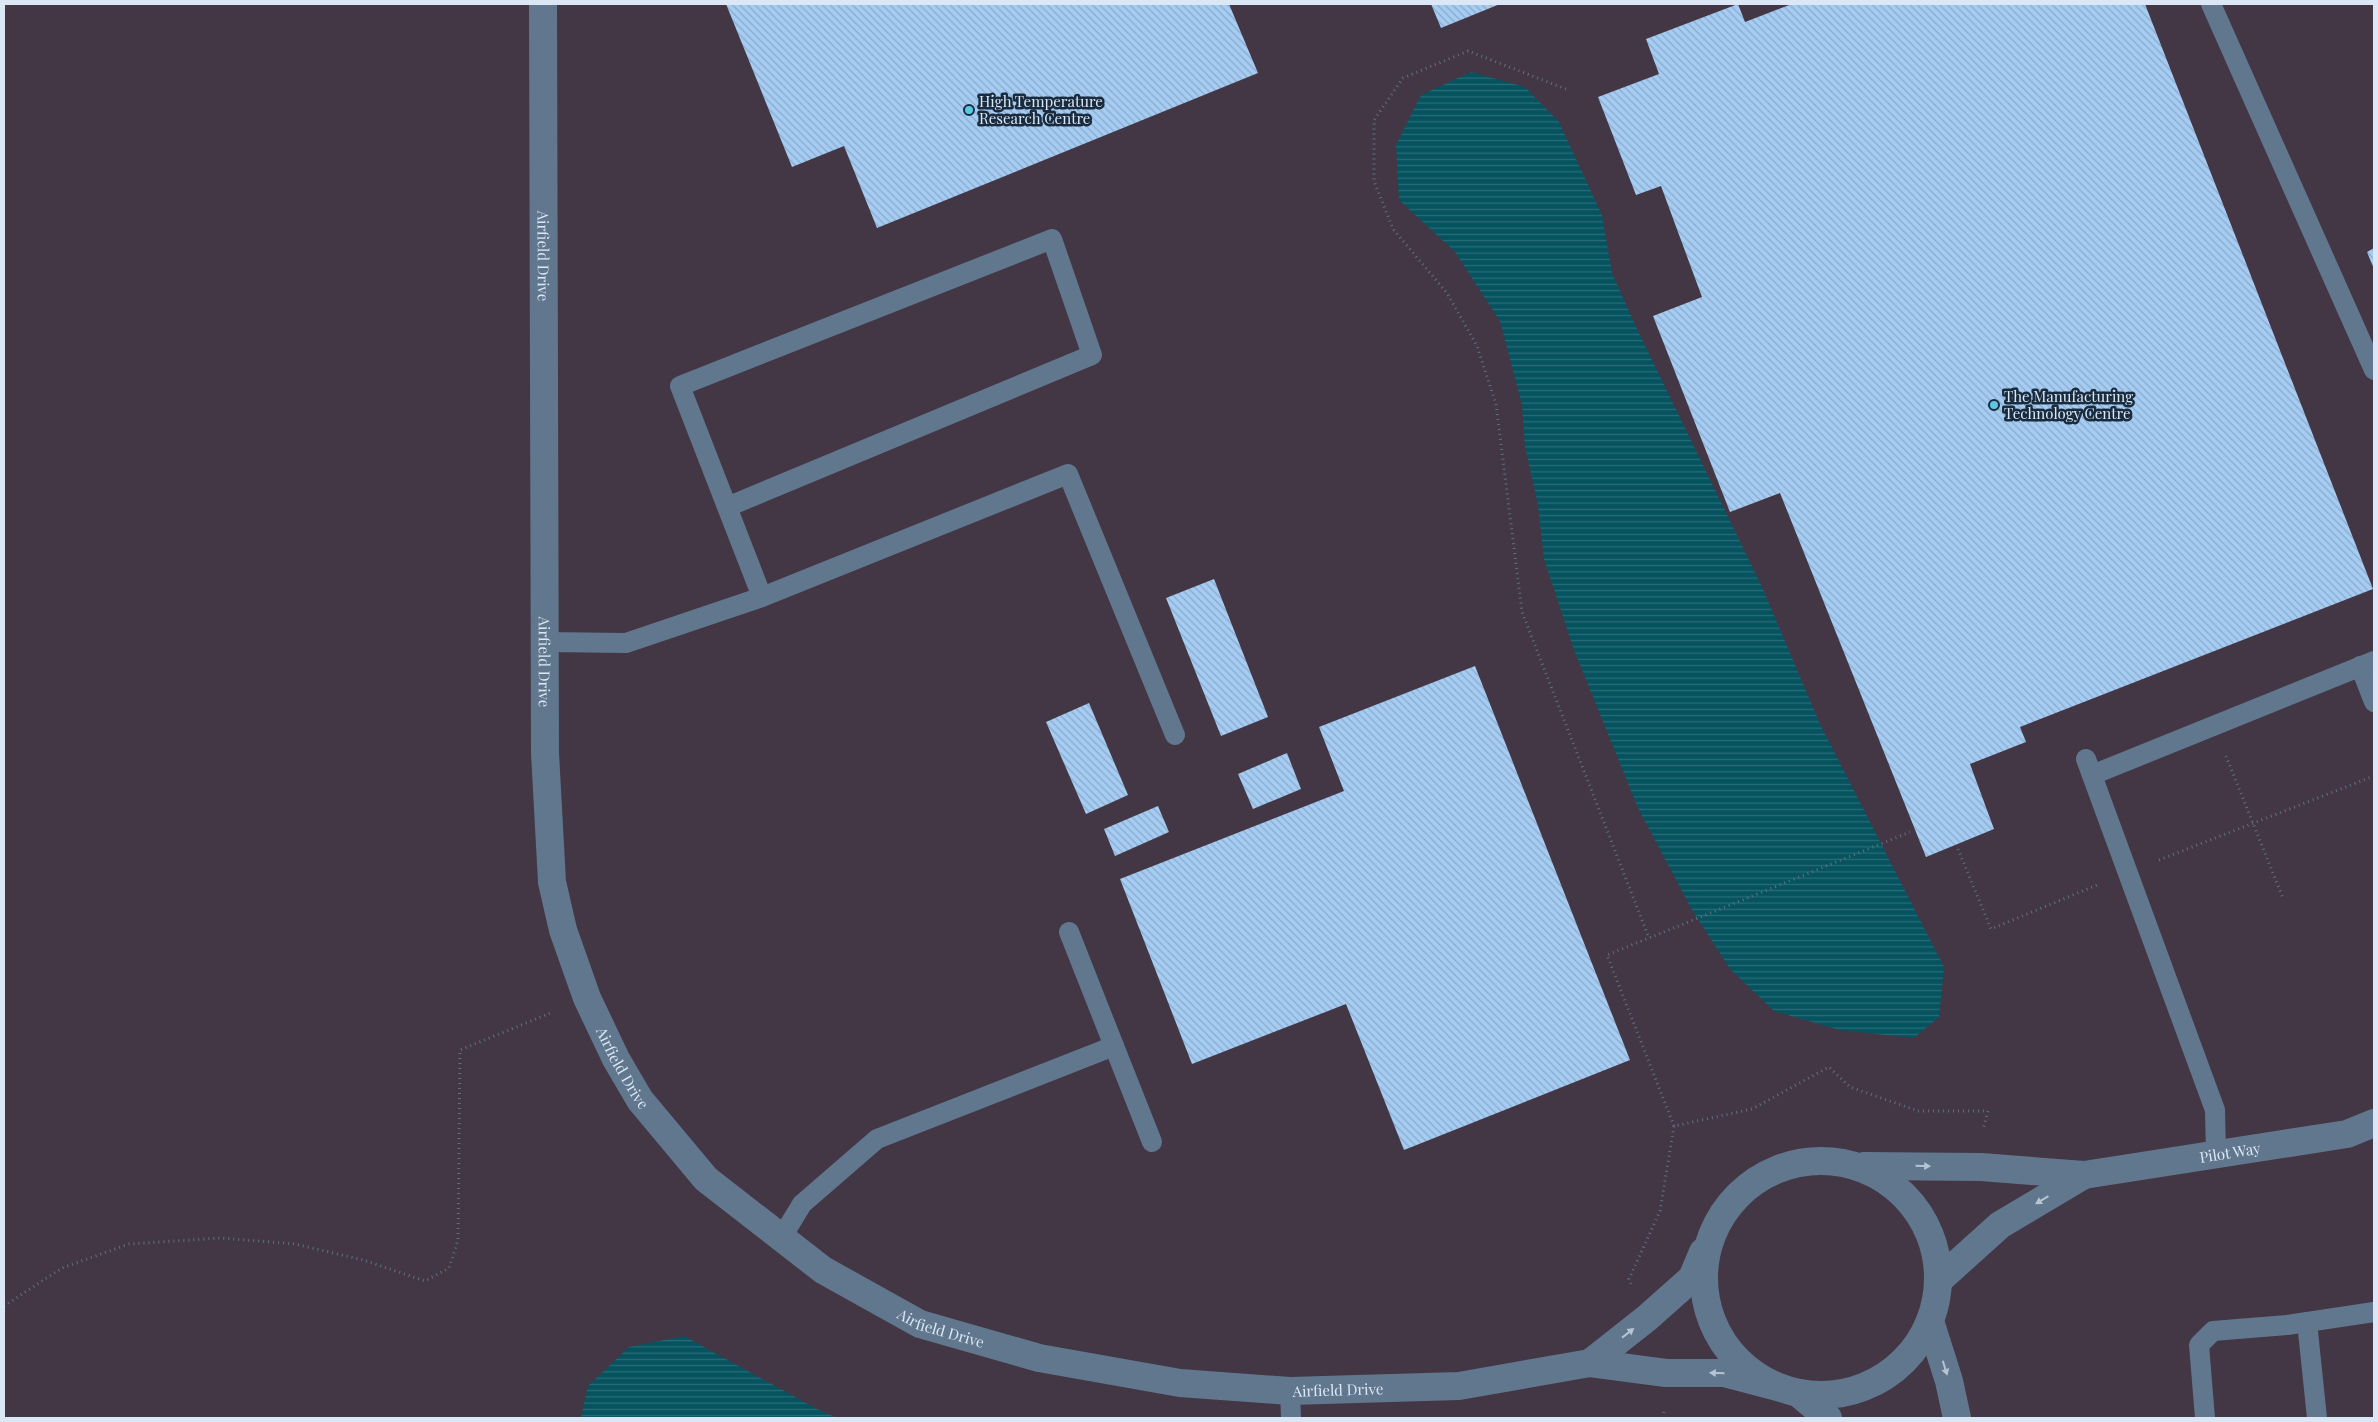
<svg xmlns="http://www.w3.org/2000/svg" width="2378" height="1422" viewBox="0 0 2378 1422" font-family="'Playfair Display',serif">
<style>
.commercial{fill:#433645}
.water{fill:url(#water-rules)}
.building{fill:url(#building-back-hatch)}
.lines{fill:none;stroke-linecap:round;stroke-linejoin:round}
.path{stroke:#5f7182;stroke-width:3;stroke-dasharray:1 4;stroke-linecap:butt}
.service{stroke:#61778e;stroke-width:20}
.minor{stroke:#61778e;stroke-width:28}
.oneway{fill:#b6c5d5}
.poi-dot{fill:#58c9e3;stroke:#182b3f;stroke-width:2}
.labels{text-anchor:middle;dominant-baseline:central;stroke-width:5;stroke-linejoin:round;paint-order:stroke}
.poi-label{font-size:15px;fill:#dbe7f4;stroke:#182b3f;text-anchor:start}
.street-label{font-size:15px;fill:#dbe7f4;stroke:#182b3f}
</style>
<defs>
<pattern id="water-rules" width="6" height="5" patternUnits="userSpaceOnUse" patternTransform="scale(1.25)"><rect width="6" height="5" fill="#065360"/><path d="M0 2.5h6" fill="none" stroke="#2a6c77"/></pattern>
<pattern id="building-back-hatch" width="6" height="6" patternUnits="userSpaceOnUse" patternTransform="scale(1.25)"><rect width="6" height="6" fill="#a5ccf3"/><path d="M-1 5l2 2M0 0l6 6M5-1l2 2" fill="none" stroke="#8caac8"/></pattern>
</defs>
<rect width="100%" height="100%" fill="#223649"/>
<rect class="commercial" x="4" y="4" width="2370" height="1414"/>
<g class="water">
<polygon points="1471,72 1525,87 1559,122 1602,215 1612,273 1638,331 1763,589 1820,724 1944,967 1939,1017 1914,1038 1839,1030 1774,1011 1730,969 1691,908 1638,808 1574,650 1544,559 1538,505 1525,447 1522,405 1500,321 1455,252 1399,200 1396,145 1421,95"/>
<polygon points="684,1336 817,1409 837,1418 581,1418 588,1386 629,1347"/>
</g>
<g class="building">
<polygon points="726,4 1229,4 1258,73 877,228 844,146 792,167"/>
<polygon points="1431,4 1500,4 1441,28"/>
<polygon points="1738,4 1745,22 1792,4 2145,4 2373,589 2020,727 2026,742 1970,764 1994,829 1926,857 1780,493 1730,512 1653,316 1702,297 1661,186 1636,195 1598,97 1659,74 1646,39"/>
<polygon points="2374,248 2374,269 2367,252"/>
<polygon points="1214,579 1268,717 1221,736 1166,598"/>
<polygon points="1475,666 1630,1060 1404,1150 1346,1004 1192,1064 1120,879 1344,791 1319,727"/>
<polygon points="1089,703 1128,795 1086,814 1046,722"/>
<polygon points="1287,753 1301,789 1253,809 1238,774"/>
<polygon points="1158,806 1169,832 1115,856 1104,829"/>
</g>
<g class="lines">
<g class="path">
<polyline points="1566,89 1468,51 1403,78 1374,120 1374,181 1393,229 1447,293 1477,346 1496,404 1522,612 1649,938"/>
<polyline points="2226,756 2283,898"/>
<polyline points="1958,849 1991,929 2097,885"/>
<polyline points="2159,860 2374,776"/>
<polyline points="1674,1126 1607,955 1910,832"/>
<polyline points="1631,1284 1629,1279 1660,1211 1674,1126 1752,1109 1829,1067 1850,1087 1918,1111 1988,1111 1983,1130"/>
<polyline points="4,1306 62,1268 129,1244 221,1238 295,1244 363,1260 425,1281 449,1268 458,1240 460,1050 553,1012"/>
<polyline points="1663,1418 1664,1411"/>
</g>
<g class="service">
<polyline points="2211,4 2374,370"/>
<polyline points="727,507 1092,355 1052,239 680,386 762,597"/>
<polyline points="546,642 626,643 762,597 1068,474 1175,735"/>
<polyline points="2360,666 2374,702"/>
<polyline points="2086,759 2215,1110 2216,1154"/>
<polyline points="2092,775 2374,661"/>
<polyline points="1114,1046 1152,1142"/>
<polyline points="782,1237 802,1204 877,1139 1114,1046 1069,932"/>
<polyline points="2307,1322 2317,1418"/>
<polyline points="1290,1391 1291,1418"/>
<polyline points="2205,1418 2199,1345 2213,1331 2287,1325 2374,1312"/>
</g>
<g class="minor">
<path id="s1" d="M543,4l2,749 7,129 11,48 24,68 29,61 24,41 66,79 117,91 97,54 119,34 141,25 110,8 169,-5 131,-23 76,10h58l57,15"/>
<circle cx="1821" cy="1278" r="117"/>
<path id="s2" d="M1864,1166l117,1 103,8 263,-41 27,-11"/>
<polyline points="1939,1280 2000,1225 2084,1175"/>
<polyline points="1930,1321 1949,1381 1957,1418"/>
<polyline points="1590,1363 1647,1318 1692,1278 1703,1252"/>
<polyline points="1798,1393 1828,1418"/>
</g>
</g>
<defs><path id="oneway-solid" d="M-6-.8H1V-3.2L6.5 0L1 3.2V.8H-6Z" transform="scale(1.25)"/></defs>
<g class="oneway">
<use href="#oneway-solid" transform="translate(1923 1166) rotate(1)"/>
<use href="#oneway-solid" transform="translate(2042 1200) rotate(149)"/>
<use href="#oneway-solid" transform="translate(1628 1333) rotate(-38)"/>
<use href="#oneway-solid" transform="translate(1945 1368) rotate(73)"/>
<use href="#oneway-solid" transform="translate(1717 1373) rotate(-178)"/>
</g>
<g class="poi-dot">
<circle cx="969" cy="110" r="5"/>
<circle cx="1994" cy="405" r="5"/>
</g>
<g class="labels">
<g class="poi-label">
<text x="979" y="101">High Temperature<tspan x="979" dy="17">Research Centre</tspan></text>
<text x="2004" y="396">The Manufacturing<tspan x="2004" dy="17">Technology Centre</tspan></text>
</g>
<g class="street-label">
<text stroke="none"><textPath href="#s1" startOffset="252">Airfield Drive</textPath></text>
<text stroke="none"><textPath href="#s1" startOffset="658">Airfield Drive</textPath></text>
<text stroke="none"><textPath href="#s1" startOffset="1078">Airfield Drive</textPath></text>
<text stroke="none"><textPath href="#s2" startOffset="368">Pilot Way</textPath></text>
<text stroke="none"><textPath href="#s1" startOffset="1498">Airfield Drive</textPath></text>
<text stroke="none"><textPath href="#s1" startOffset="1902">Airfield Drive</textPath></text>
</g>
</g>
<rect width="2378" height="1422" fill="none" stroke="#dbe7f4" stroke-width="10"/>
</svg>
